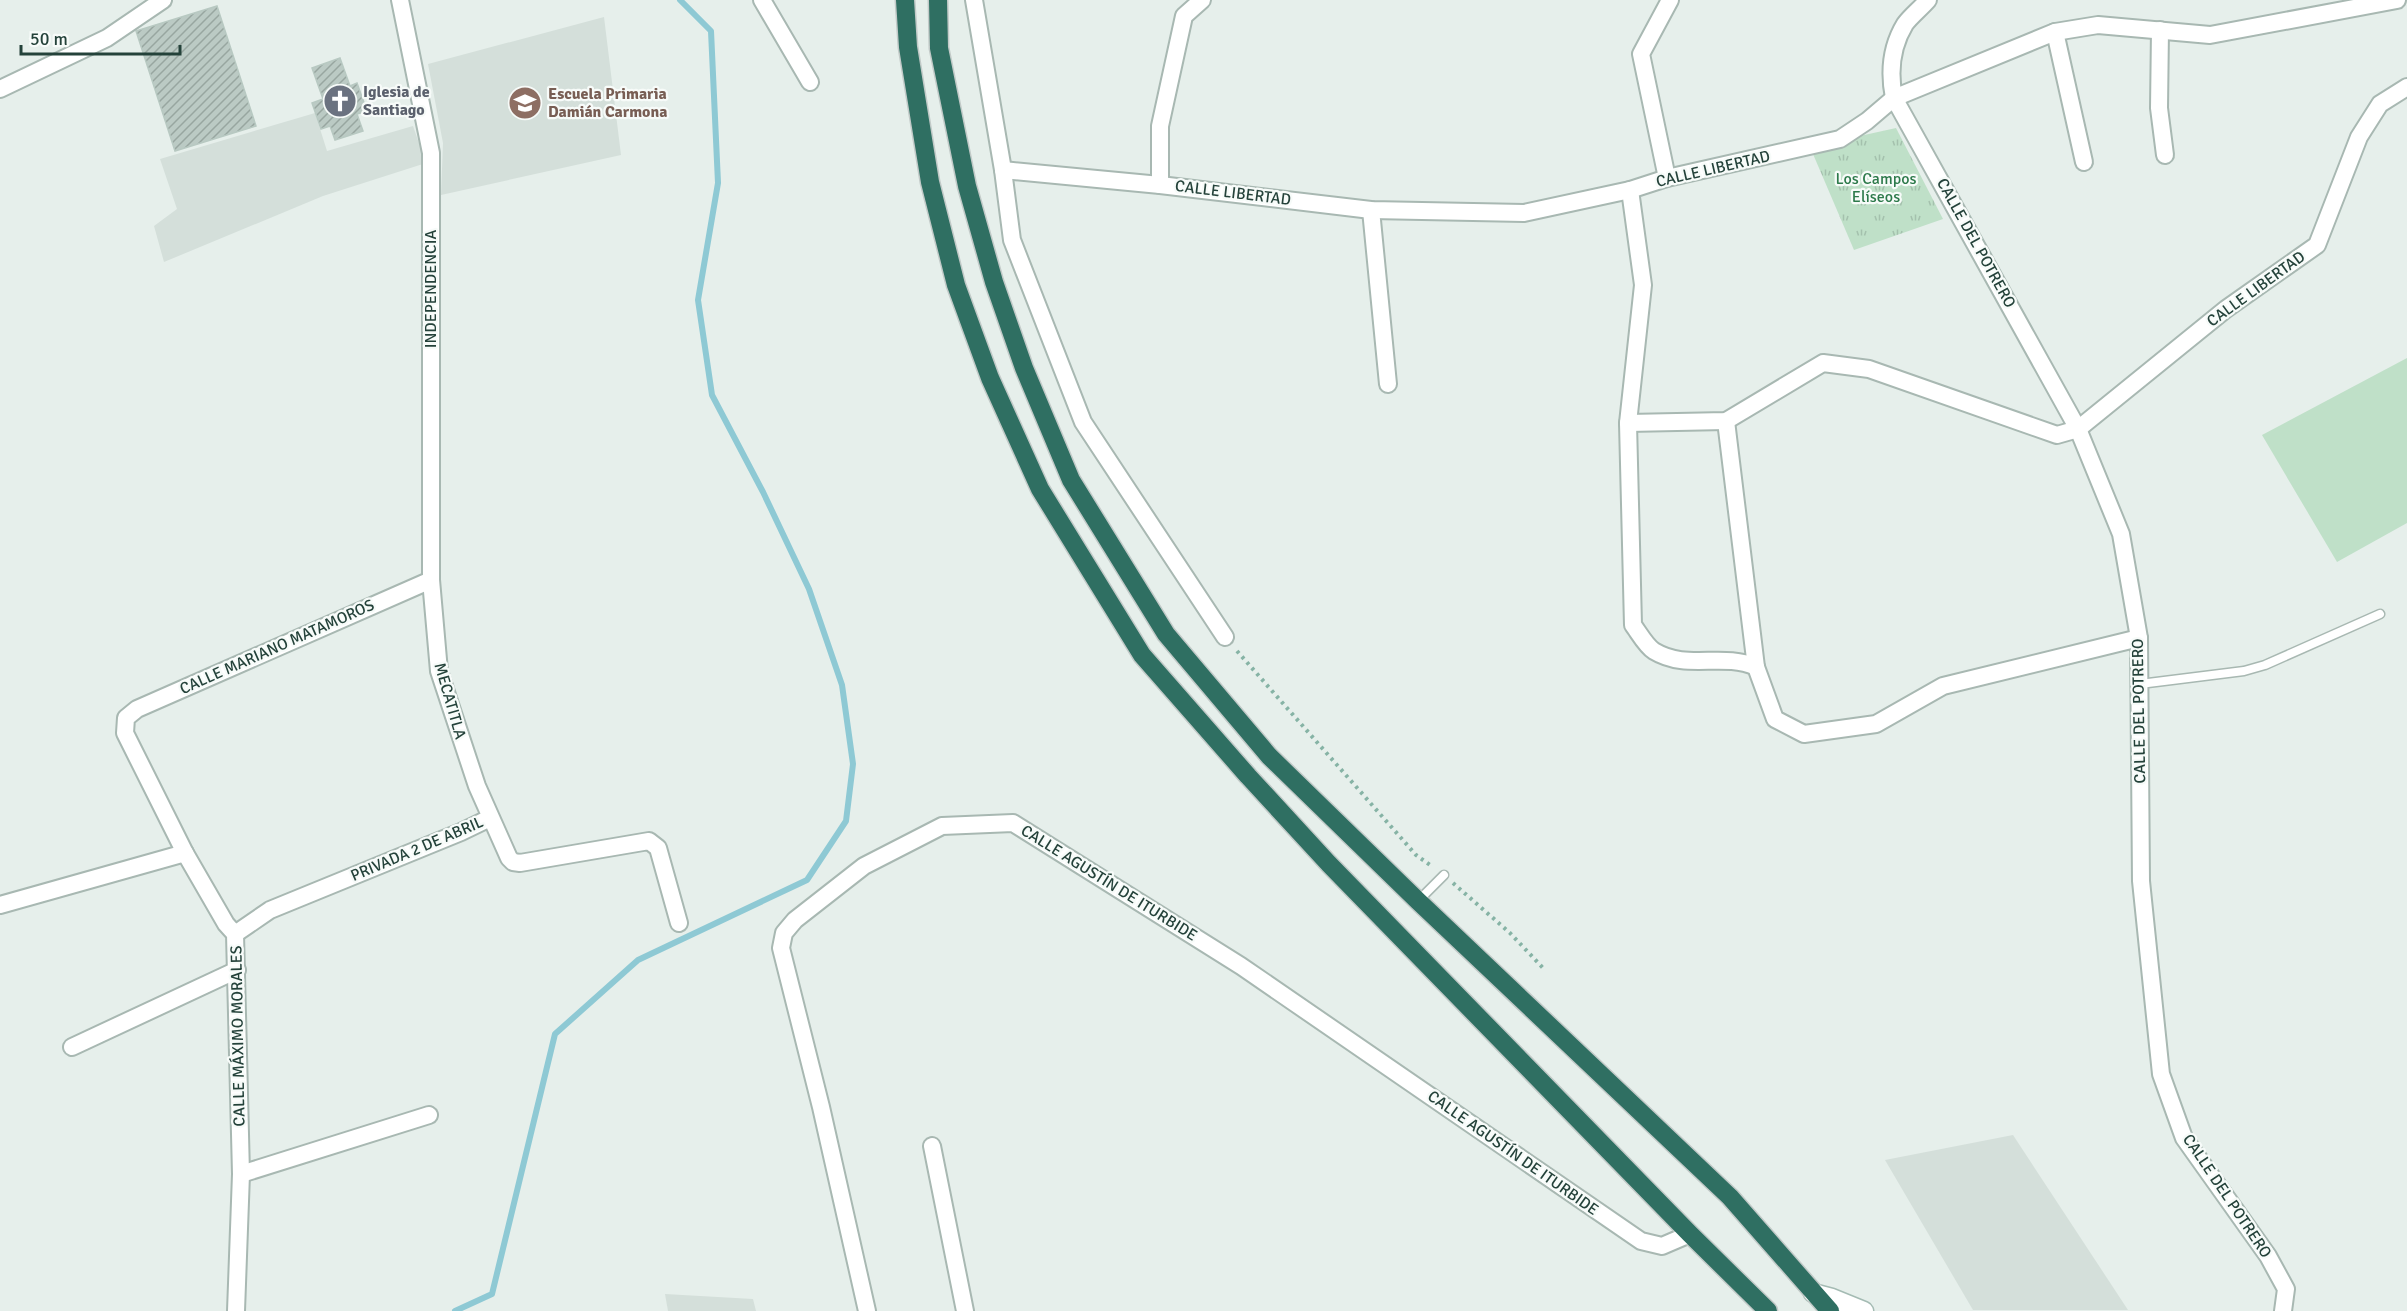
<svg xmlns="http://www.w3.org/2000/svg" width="2407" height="1311" viewBox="0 0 2407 1311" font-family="Signika,sans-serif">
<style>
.built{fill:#d4dfda}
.grass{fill:url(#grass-tufts)}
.garden{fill:#bfe0c8}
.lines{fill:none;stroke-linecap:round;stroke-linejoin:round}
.stream{stroke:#8ec9d4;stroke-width:6}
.building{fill:url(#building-hatch);stroke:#b8c9c2;stroke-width:1.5}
.lane-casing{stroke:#a8b8b2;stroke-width:11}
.street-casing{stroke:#a8b8b2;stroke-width:20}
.secondary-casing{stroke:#a4bbb3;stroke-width:21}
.highway-casing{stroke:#c2cac8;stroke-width:21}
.path{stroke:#86b3a5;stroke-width:4;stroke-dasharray:3 4.5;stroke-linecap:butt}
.lane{stroke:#fff;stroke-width:8}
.street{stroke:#fff;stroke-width:16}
.secondary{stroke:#fff;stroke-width:18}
.highway{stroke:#2f6f62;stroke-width:18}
.labels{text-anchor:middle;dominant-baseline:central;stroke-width:4.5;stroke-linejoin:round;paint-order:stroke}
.worship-label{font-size:16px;font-weight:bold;fill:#5b616d;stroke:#f7fbf9;text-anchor:start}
.education-label{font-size:16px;font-weight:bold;fill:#785e54;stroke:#f7fbf9;text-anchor:start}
.street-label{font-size:16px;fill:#24423a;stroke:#f7fbf9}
.park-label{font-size:16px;fill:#2d7a4b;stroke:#f7fbf9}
</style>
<defs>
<pattern id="grass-tufts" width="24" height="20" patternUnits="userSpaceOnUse" patternTransform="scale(1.5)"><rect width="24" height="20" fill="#bfe0c8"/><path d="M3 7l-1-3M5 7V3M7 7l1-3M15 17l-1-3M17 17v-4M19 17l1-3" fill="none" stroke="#a4c1ad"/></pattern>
<pattern id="building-hatch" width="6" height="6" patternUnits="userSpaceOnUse" patternTransform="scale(1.5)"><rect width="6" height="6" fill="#bbcac4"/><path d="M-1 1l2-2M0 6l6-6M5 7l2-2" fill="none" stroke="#98a6a0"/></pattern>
</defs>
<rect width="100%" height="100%" fill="#e6efeb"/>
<g class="built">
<polygon points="604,17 621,155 441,195 443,143 428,64"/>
<polygon points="315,113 327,151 413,126 426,163 323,196 164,262 154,226 177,209 160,159"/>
<polygon points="2013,1135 2128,1310 1973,1310 1885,1160"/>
<polygon points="665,1294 753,1299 756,1311 668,1311"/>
</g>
<polygon class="grass" points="1896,128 1943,219 1854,250 1810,147"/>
<polygon class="garden" points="2407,358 2407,523 2337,562 2262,435"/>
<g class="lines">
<polyline class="stream" points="455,1311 492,1294 555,1034 638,960 807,880 846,821 853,764 842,685 809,589 763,492 712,395 698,300 718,183 711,31 680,0"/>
</g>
<g class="building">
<polygon points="217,6 256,126 175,151 136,31"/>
<polygon points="340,58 350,86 357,83 367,111 357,114 363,131 335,140 330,126 321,129 312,103 323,99 312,68"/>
</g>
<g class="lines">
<defs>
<g id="lane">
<polyline points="2140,684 2244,671 2265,665 2380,614"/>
<polyline points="1418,901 1444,875"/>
</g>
<g id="street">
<polyline points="400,0 431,153 431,580 439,671 477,786 509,858 513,862 520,863 649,841 658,848 679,923"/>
<polyline points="762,0 810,82"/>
<polyline points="974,0 1003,170 1012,240 1083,422 1225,637"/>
<path d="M1928,0c-7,8 -17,16 -23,24 -14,23 -16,49 -11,74l184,331 43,105 18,104 2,243 20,193 23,64 84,118 18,33 -3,22"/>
<polyline points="2160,30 2159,108 2165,155"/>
<polyline points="2055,32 2084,162"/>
<polyline points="0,89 107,38 163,0"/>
<polyline points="1003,170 1160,185 1371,210 1524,213 1630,190 1667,178 1840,139 1867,121 1894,98 2055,32 2098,25 2210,35 2397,0"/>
<polyline points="1667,178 1641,54 1670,0"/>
<polyline points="1160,185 1160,126 1184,16 1202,0"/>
<path d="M1630,190l13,95 -15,138 5,202c6,8 13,21 21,26 33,20 68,1 102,16l19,52 29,15 72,-10 67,-38 196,-48"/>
<polyline points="1371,210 1388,384"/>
<polyline points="1726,421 1756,667"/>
<polyline points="1628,423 1726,421 1823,363 1869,369 2057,435 2078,429 2226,309 2317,245 2359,137 2380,104 2407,87"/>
<polyline points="0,905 185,853"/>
<polyline points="235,934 270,910 461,832 490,818"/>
<polyline points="72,1047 237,970"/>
<polyline points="932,1146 965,1311"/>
<polyline points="241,1174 429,1115"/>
<polyline points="236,1311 241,1174 235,934 226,924 185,853 125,733 126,718 137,709 431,580"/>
<polyline points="867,1311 821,1107 781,948 784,933 795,920 864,866 942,826 1013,823 1241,966 1641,1241 1662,1246 1690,1234"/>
</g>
<polyline id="secondary" points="1813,1293 1832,1298 1864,1311"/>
<g id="highway">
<polyline points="905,0 908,47 930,182 956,285 990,378 1040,489 1142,655 1248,776 1329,864 1690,1234 1768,1311"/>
<polyline points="938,0 939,48 967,186 994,282 1024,368 1071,480 1166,634 1269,756 1418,901 1730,1197 1830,1311"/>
</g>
</defs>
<use href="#lane" class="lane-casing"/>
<use href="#street" class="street-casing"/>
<use href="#secondary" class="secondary-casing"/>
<use href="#highway" class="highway-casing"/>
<g class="path">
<polyline points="1237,651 1416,855 1433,867"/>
<polyline points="1453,883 1510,933 1544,969"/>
</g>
<use href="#lane" class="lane"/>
<use href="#street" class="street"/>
<use href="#secondary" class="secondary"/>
<use href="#highway" class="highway"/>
</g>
<defs>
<symbol id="church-disc" viewBox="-11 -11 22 22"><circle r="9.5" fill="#6b7280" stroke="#f7fbf9"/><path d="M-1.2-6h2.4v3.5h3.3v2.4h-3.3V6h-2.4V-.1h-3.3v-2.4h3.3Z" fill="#fff"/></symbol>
<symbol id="school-disc" viewBox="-11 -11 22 22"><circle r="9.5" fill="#8d6e63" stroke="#f7fbf9"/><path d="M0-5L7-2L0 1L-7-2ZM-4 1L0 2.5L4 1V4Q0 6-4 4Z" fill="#fff"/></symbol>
</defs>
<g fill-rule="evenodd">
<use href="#church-disc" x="321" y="82" width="38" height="38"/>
<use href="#school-disc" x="506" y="84" width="38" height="38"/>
</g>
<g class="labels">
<g class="worship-label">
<text x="363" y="92">Iglesia de<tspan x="363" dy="18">Santiago</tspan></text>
</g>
<g class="education-label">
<text x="548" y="94">Escuela Primaria<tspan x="548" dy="18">Damián Carmona</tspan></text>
</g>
<g class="street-label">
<text transform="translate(1713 169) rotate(-13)">CALLE LIBERTAD</text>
<text transform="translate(1233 193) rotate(7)">CALLE LIBERTAD</text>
<text transform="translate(1976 243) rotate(61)">CALLE DEL POTRERO</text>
<text transform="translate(431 289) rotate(-90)">INDEPENDENCIA</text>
<text transform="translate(2256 289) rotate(-36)">CALLE LIBERTAD</text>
<text transform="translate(277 647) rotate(-24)">CALLE MARIANO MATAMOROS</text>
<text transform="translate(450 701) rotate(74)">MECATITLA</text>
<text transform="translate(2139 711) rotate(-91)">CALLE DEL POTRERO</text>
<text transform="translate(417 849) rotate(-23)">PRIVADA 2 DE ABRIL</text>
<text transform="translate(1109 883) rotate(32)">CALLE AGUSTÍN DE ITURBIDE</text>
<text transform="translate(238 1036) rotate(-91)">CALLE MÁXIMO MORALES</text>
<text transform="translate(1513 1153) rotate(35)">CALLE AGUSTÍN DE ITURBIDE</text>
<text transform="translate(2227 1196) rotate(56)">CALLE DEL POTRERO</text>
</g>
<g class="park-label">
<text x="1876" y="179">Los Campos<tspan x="1876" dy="18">Elíseos</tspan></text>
</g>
</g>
<path d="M21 45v9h159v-9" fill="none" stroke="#24423a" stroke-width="3"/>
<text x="30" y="45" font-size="18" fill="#24423a" stroke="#f7fbf9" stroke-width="4.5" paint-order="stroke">50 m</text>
</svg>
